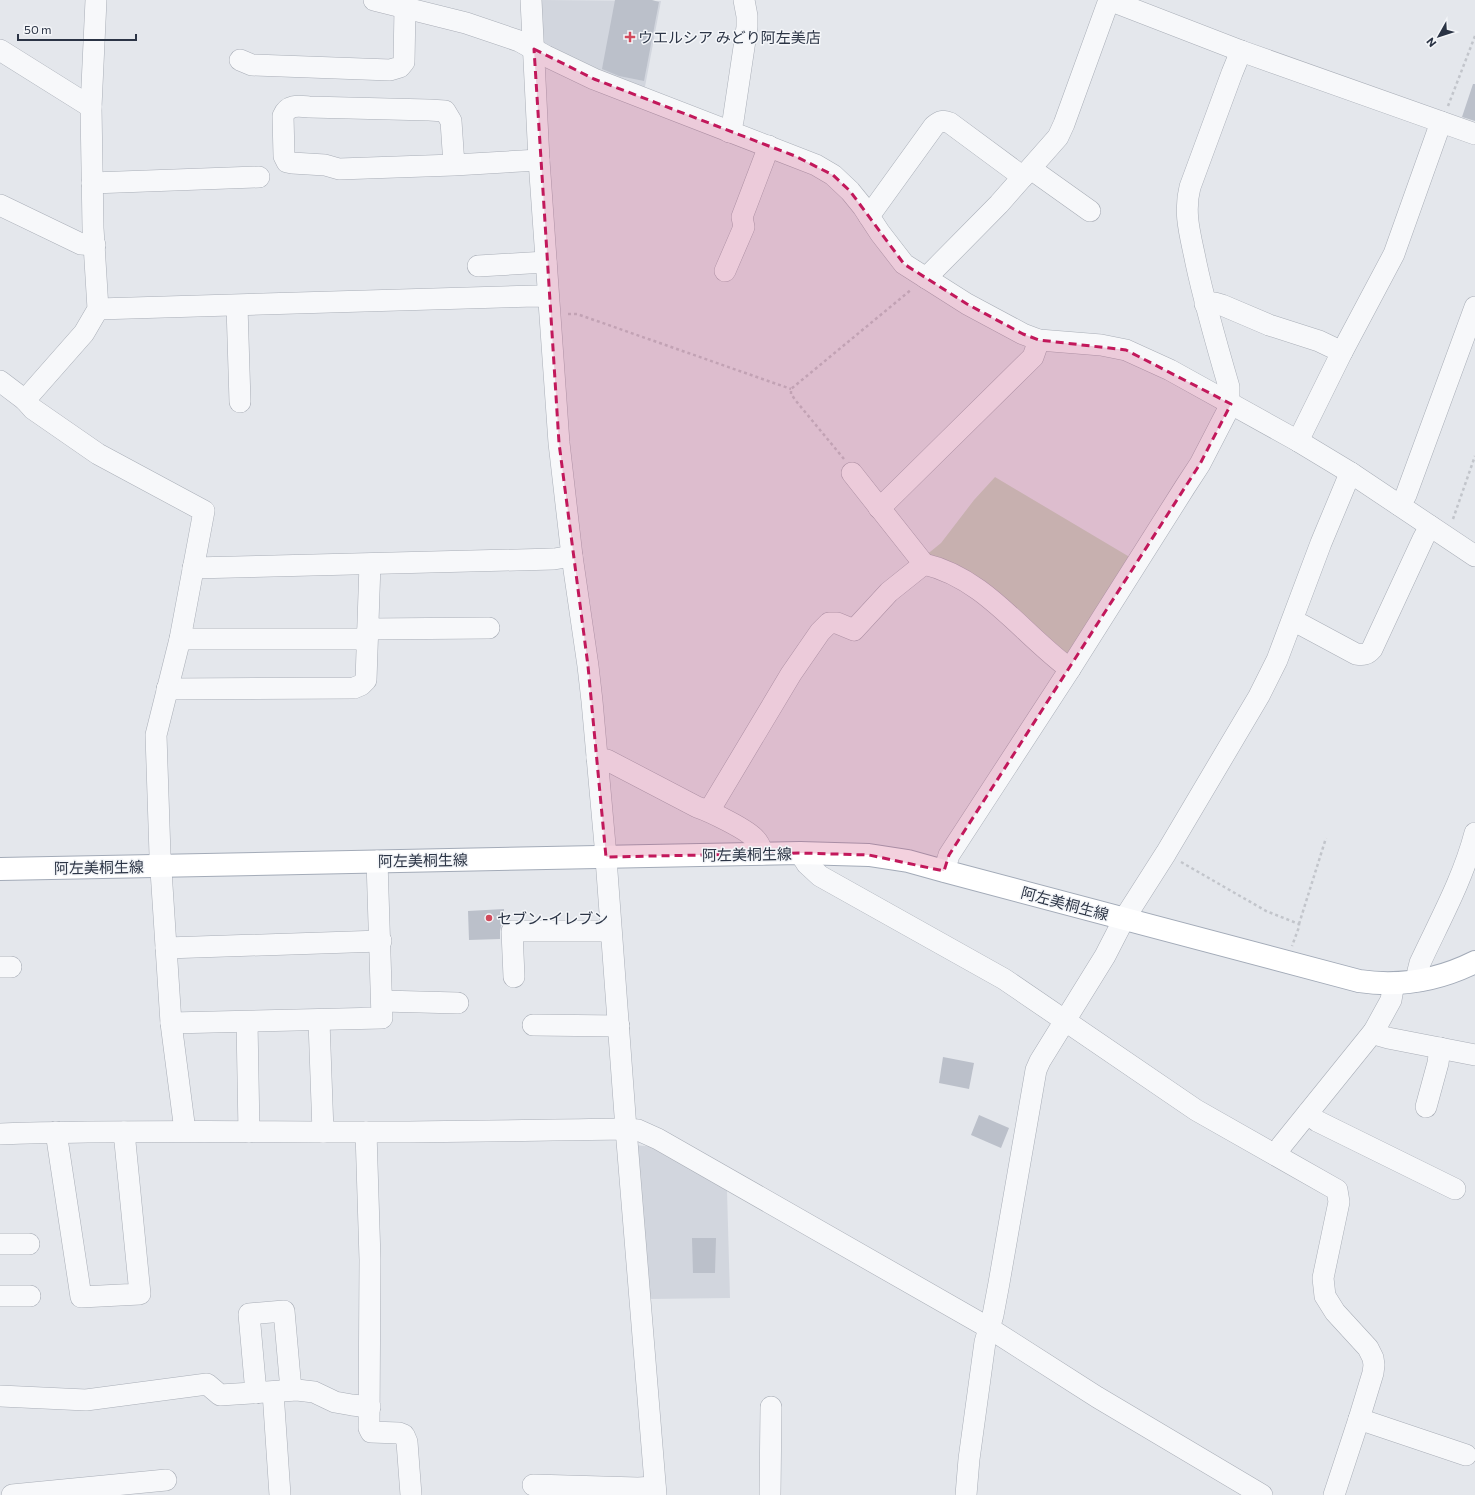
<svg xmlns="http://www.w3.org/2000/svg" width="1475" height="1495" viewBox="0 0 1475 1495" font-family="Commissioner,'Noto Sans JP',sans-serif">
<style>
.built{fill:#d2d6de}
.green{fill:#c9d6c5}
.building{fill:#bbc0ca}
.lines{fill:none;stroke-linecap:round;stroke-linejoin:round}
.minor-casing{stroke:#a9aeb7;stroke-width:22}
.major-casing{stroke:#a3abb8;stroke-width:24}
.path{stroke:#c2c5cb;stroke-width:2.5;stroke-dasharray:3 3;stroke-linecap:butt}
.minor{stroke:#f7f8fa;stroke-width:21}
.major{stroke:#fff;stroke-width:22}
.marked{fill:#c2185b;fill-opacity:0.2;stroke:#c2185b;stroke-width:3;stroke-dasharray:8 5;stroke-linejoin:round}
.poi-dot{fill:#d1495b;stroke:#f4f6f9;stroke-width:1.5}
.labels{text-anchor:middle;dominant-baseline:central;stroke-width:3;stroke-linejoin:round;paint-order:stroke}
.poi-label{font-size:15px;fill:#2b3445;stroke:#f4f6f9;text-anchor:start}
.street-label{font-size:15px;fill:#2b3445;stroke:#f4f6f9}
</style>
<rect width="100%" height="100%" fill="#e4e7ec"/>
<g class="built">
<polygon points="540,0 661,1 644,92 601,74 543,43"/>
<polygon points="635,1145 655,1147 727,1190 730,1298 649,1299"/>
</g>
<polygon class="green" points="995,477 1133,559 1072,654 1059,651 925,556 941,543 974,500"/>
<g class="building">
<polygon points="615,0 652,0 659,2 644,81 619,76 602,69"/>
<polygon points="1473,84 1475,84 1475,121 1462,117"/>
<polygon points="504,909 504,923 501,926 500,931 500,939 469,940 468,911"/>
<polygon points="943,1057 974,1063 969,1089 939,1083"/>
<polygon points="979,1115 1009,1128 1001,1148 971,1135"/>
<polygon points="692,1238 716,1238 715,1273 693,1273"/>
</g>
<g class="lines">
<defs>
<g id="minor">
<polyline points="374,0 466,23 519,41 546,56 594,79 816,165 833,175 850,191 863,207 880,233 904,264 967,304 1023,334 1039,340 1101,345 1126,350 1170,370 1298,441 1351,473 1475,556"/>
<polyline points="531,0 539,160 559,443 572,556 588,666 592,701 605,845 626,1129 656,1495"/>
<polyline points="1109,0 1241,51 1475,134"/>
<polyline points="0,50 91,107"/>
<polyline points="240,60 252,65 390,70 400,67 404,62 405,8"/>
<polyline points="729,132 733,121 747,27 747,16 744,0"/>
<path d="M454,165l-3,-44 -6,-10 -16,-1 -120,-3c-10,-1 -21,-3 -26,9l1,40 3,6 5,1 33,2 14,4 115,-4 85,-5"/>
<polyline points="1031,169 1090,211"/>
<polyline points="92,183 259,177"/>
<polyline points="0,205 81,244 95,245"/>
<path d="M869,216l65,-90c6,-5 9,-6 16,-3l73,54"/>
<polyline points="478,266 546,262"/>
<polyline points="725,271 744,227 742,217 769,146"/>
<polyline points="926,278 999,204 1058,137 1064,124 1109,0"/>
<polyline points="1205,304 1215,303 1222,305 1269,325 1319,341 1342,352"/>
<polyline points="237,306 240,402"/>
<polyline points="98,309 536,296 548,297"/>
<polyline points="0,381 25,400 33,409 98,454 204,511 180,639 156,735 160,855 171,1023 185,1131"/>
<polyline points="25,400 84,333 98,309 93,228 91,107 96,0"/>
<path d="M1227,402l2,-7v-8c-12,-41 -24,-82 -33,-124 -5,-26 -13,-49 -6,-76l42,-114 9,-22"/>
<polyline points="1298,441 1342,352 1394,254 1441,122"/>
<path d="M852,473l72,91c61,14 98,70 146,105"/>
<polyline points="1399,505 1406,495 1475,307"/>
<polyline points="879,508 886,502 1033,357 1039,340"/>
<polyline points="193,568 554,559 572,556"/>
<path d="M1292,622l10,3 54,29c7,1 11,1 16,-5l51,-110 7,-13"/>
<polyline points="368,629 489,628"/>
<polyline points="180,639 367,639"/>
<polyline points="167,689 354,688 361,685 366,680 370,564"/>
<path d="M597,758l10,2 90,47c12,4 52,23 59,33 4,4 5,9 7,14"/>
<polyline points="709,811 791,674 820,632 829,623 837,623 854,630 889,592 924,564"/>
<polyline points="800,853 807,864 820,876 1004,979 1196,1110 1337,1190 1339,1202 1323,1278 1325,1296 1335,1312 1368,1348 1373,1358 1374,1365 1373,1373 1359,1419 1334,1495"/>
<polyline points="944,871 949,855 1070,669 1185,487 1200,464 1231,404"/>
<polyline points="166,948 381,941"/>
<polyline points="0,967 11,967"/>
<polyline points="514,977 512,931 610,931"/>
<path d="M1417,981l1,-10 2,-8c20,-43 43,-84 55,-130"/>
<polyline points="382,1001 458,1003"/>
<polyline points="319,1021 323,1132"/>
<polyline points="247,1022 249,1132"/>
<polyline points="171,1023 382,1018 377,861"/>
<polyline points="533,1025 619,1026"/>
<polyline points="1374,1031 1381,1036 1388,1038 1475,1055"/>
<polyline points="1426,1107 1438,1063 1440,1048"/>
<polyline points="1308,1113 1317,1121 1455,1189"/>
<polyline points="56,1132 81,1297 140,1294 124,1132"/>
<polyline points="366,1132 370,1260 369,1428 371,1432 399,1433 404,1435 407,1442 411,1495"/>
<path d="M0,1134c122,-4 243,-2 365,-2 87,0 174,-2 261,-3l12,1 20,9 331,189 108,69 165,98"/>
<polyline points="1276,1155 1282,1145 1374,1031 1391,1000 1394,983"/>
<polyline points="0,1244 29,1244"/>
<polyline points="0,1296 30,1296"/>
<polyline points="273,1392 280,1495"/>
<polyline points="256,1393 249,1314 284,1311 291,1390"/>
<polyline points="0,1396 86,1400 207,1384 220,1395 297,1390 314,1392 335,1402 352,1405 370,1407"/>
<polyline points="1359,1419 1466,1455"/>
<polyline points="533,1485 638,1488 655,1487"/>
<polyline points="12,1495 166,1480"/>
<polyline points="770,1495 771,1407"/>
<polyline points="966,1495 969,1459 985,1342 993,1315 999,1283 1036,1070 1040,1061 1105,956 1124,919 1166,853 1259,696 1277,660 1321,543 1346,483 1351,473"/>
</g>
<path id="major" d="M0,869l800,-16 69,2 39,6 36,10 415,110c40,6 80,-1 116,-19"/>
</defs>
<use href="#minor" class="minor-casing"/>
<use href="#major" class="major-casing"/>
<g class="path">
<polyline points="1448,106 1475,36"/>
<polyline points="568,314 577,314 791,389"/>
<polyline points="844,459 796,401 791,394 791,389 912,289"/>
<polyline points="1453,519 1475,456"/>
<polyline points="1181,862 1266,911 1299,924 1299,927 1292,946"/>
<polyline points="1299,924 1326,838"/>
</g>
<use href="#minor" class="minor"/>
<use href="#major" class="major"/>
</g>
<path class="marked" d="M534,49l60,30 201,77 38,19 17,16 54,73 63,40 56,30 16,6 87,10 105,54 -31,60 -251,391 -5,16 -75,-16 -69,-2 -194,4 -18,-191 -29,-223z"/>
<g class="poi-dot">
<path d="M628 31h4v4h4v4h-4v4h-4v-4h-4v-4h4z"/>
<circle cx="489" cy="918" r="4"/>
</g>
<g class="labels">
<g class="poi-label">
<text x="638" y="37">ウエルシア みどり阿左美店</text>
<text x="497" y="918">セブン-イレブン</text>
</g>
<g class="street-label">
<text transform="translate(747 854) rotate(-1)">阿左美桐生線</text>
<text transform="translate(423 860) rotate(-1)">阿左美桐生線</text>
<text transform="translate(99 867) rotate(-1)">阿左美桐生線</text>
<text transform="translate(1065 903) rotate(15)">阿左美桐生線</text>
</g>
</g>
<g transform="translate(1439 36) rotate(231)" stroke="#f4f6f9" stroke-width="3" paint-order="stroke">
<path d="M0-3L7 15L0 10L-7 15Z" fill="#2b3445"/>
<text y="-6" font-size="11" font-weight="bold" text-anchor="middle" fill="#2b3445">N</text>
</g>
<path d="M18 34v6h118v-6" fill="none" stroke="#2b3445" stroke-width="2"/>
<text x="24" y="34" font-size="12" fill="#2b3445" stroke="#f4f6f9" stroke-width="3" paint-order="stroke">50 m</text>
</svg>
